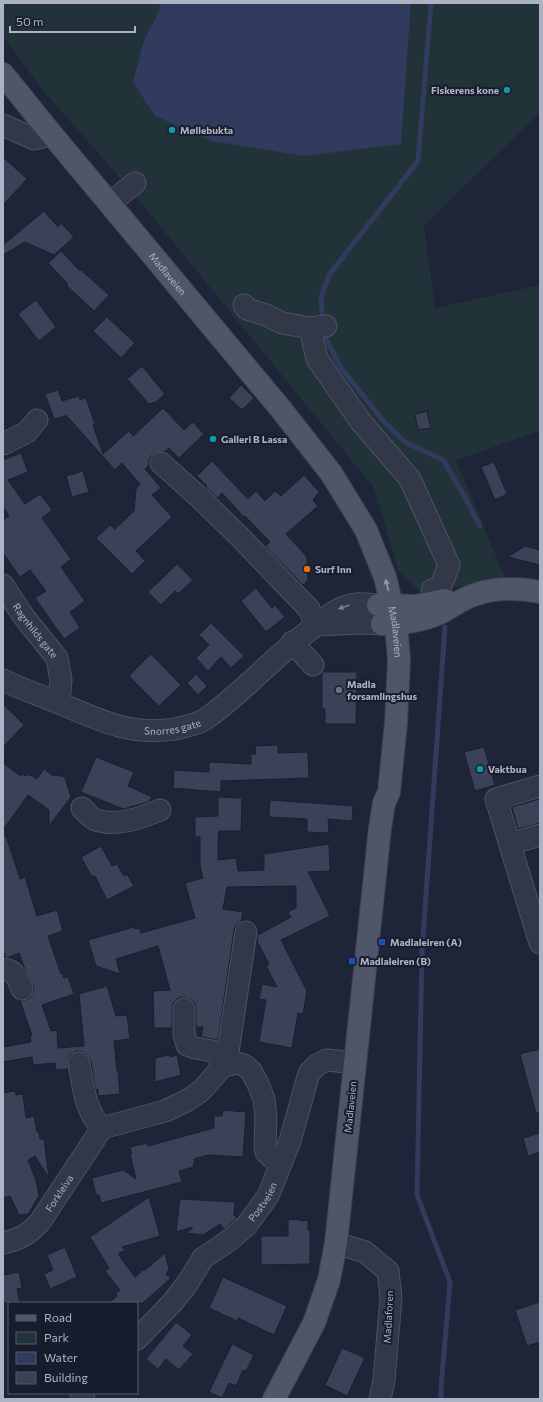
<svg xmlns="http://www.w3.org/2000/svg" width="543" height="1402" viewBox="0 0 543 1402" font-family="Commissioner,sans-serif">
<style>
.green{fill:#213239}
.water{fill:#303b5e}
.lines{fill:none;stroke-linecap:round;stroke-linejoin:round}
.stream{stroke:#303b5e;stroke-width:5}
.building{fill:#3b4258;stroke:#1a1f2f}
.minor-casing{stroke:#4d5263;stroke-width:23}
.major-casing{stroke:#3c4152;stroke-width:24}
.minor{stroke:#333848;stroke-width:21}
.major{stroke:#505669;stroke-width:22}
.oneway{fill:#969bae}
.oneway2{fill:#767b8d}
.culture-dot{fill:#0f9aa8;stroke:#181d2d;stroke-width:1.5}
.food-dot{fill:#e8710a;stroke:#181d2d;stroke-width:1.5}
.worship-dot{fill:#6b7280;stroke:#181d2d;stroke-width:1.5}
.transit-dot{fill:#1a4fb4;stroke:#181d2d;stroke-width:1.5}
.labels{text-anchor:middle;dominant-baseline:central;stroke-width:4;stroke-linejoin:round;paint-order:stroke}
.poi-label{font-size:10px;font-weight:bold;fill:#adb2c5;stroke:#181d2d;text-anchor:start}
.street-label{font-size:10px;fill:#adb2c5;stroke:#181d2d}
</style>
<rect width="100%" height="100%" fill="#1f2538"/>
<polygon class="green" points="3,3 160,3 159,11 144,40 400,144 411,3 540,3 540,112 424,226 435,308 540,285 540,431 456,460 505,578 422,593 399,572 374,488 129,188 41,88 3,36"/>
<polygon class="water" points="160,3 411,3 401,144 304,156 212,141 155,116 133,82 144,40 159,11"/>
<g class="lines">
<g class="stream">
<polyline points="323,323 321,298 329,275 418,161 431,3"/>
<polyline points="323,331 324,335 341,368 385,423 405,442 443,460 461,490 480,526"/>
<polyline points="441,1399 441,1388 450,1282 417,1195 422,951 445,627"/>
</g>
</g>
<g class="building">
<polygon points="3,157 27,179 3,205"/>
<polygon points="44,211 58,227 61,223 74,237 54,255 25,242 3,255 3,245"/>
<polygon points="61,251 80,271 81,270 109,295 94,311 66,285 68,284 48,263"/>
<polygon points="36,300 56,327 39,341 18,314"/>
<polygon points="107,317 135,343 121,358 93,331"/>
<polygon points="142,366 165,394 156,402 149,404 127,379"/>
<polygon points="241,385 254,398 242,410 229,398"/>
<polygon points="58,390 62,401 79,396 80,400 86,398 95,424 93,425 103,454 129,431 133,436 163,408 184,430 193,422 204,434 179,458 169,448 164,452 158,452 152,455 149,460 149,465 145,469 161,488 152,495 172,517 136,551 145,561 132,574 96,538 110,525 115,529 134,511 136,489 140,484 122,463 115,470 65,414 66,416 54,419 45,394"/>
<polygon points="427,411 431,428 418,430 415,414"/>
<polygon points="21,453 28,472 8,480 25,504 40,494 52,510 42,518 71,559 61,567 85,601 70,612 80,628 64,639 35,598 46,591 30,570 20,577 3,553 3,520 9,516 3,507 3,460"/>
<polygon points="212,461 248,499 256,491 265,501 275,491 281,496 304,475 319,492 313,500 318,506 286,534 307,557 308,580 303,585 265,546 270,542 245,516 244,517 222,493 217,498 206,487 207,486 197,476"/>
<polygon points="494,462 507,494 495,500 481,467"/>
<polygon points="83,471 89,492 72,497 66,476"/>
<polygon points="525,546 540,550 540,565 508,557"/>
<polygon points="177,564 193,580 178,594 175,591 161,605 148,592"/>
<polygon points="256,588 272,608 275,605 285,617 266,632 241,601"/>
<polygon points="211,623 244,656 231,668 221,657 208,671 196,658 209,645 199,635"/>
<polygon points="151,654 181,685 159,706 129,676"/>
<polygon points="322,672 357,672 356,724 325,724 325,709 322,709"/>
<polygon points="196,674 207,686 198,695 187,683"/>
<polygon points="3,704 24,725 3,747"/>
<polygon points="278,745 278,753 308,752 309,778 221,781 221,792 173,788 174,770 209,772 209,762 251,764 251,754 256,754 255,746"/>
<polygon points="484,747 495,785 475,791 464,752"/>
<polygon points="96,757 134,772 128,786 152,797 148,802 123,809 81,792"/>
<polygon points="3,763 21,776 23,774 25,776 27,774 30,776 31,775 37,779 44,769 52,775 62,776 65,778 71,797 49,826 49,810 28,795 3,830"/>
<polygon points="218,797 242,798 241,831 219,831 218,844 218,860 236,858 238,871 264,870 264,854 329,844 330,871 308,872 330,916 281,940 307,991 303,1014 298,1013 292,1048 259,1042 266,1000 259,999 262,984 277,987 266,966 269,964 257,941 258,935 291,917 288,912 296,908 296,886 227,887 223,909 243,912 241,921 236,925 234,930 218,1040 201,1037 203,1027 196,1027 196,1009 195,1003 190,999 184,997 178,998 173,1003 172,1009 172,1028 154,1028 153,991 170,990 158,946 116,959 120,974 96,966 88,940 134,927 135,929 139,928 141,933 195,918 185,883 203,878 200,865 200,837 195,837 195,817 218,816"/>
<polygon points="540,799 540,823 518,829 512,807"/>
<polygon points="270,800 353,806 352,821 328,819 329,833 307,832 307,819 269,817"/>
<polygon points="3,836 6,836 20,879 25,877 37,916 57,910 63,931 48,936 61,974 62,973 64,978 68,977 74,994 42,1005 51,1031 57,1030 58,1048 84,1046 79,994 107,986 116,1016 127,1015 130,1039 114,1041 117,1071 118,1071 120,1094 98,1096 98,1089 96,1090 95,1087 91,1061 88,1055 83,1052 77,1051 71,1054 68,1059 68,1069 56,1070 55,1063 33,1065 32,1057 3,1062 3,1047 31,1042 30,1036 32,1035 20,1001 26,1000 31,997 34,990 33,985 24,967 19,953 7,958 5,957 3,950"/>
<polygon points="101,846 112,866 117,864 124,876 127,874 134,886 107,900 95,876 92,877 81,857"/>
<polygon points="540,1049 540,1113 536,1113 520,1054"/>
<polygon points="169,1055 170,1057 177,1055 181,1075 155,1082 155,1058"/>
<polygon points="15,1091 16,1095 23,1094 26,1118 34,1116 37,1132 39,1132 40,1139 44,1139 49,1178 35,1156 28,1160 36,1180 39,1196 28,1214 19,1215 10,1196 3,1198 3,1093"/>
<polygon points="223,1110 246,1112 243,1157 208,1155 194,1159 195,1164 193,1164 194,1167 179,1171 182,1182 101,1203 99,1195 96,1195 92,1178 123,1170 136,1179 130,1154 132,1154 130,1147 147,1143 148,1146 214,1128 214,1116 222,1116"/>
<polygon points="540,1133 540,1152 528,1156 523,1138"/>
<polygon points="149,1197 160,1236 122,1247 125,1250 118,1254 135,1277 143,1270 144,1271 165,1253 169,1269 166,1274 171,1278 143,1303 109,1303 117,1296 116,1294 120,1290 105,1271 109,1268 90,1237"/>
<polygon points="180,1199 235,1202 234,1215 237,1218 224,1229 220,1224 203,1235 187,1233 193,1227 176,1232"/>
<polygon points="300,1219 300,1221 308,1220 308,1230 310,1230 310,1264 261,1265 261,1236 288,1236 288,1220"/>
<polygon points="65,1247 77,1277 50,1289 44,1274 53,1270 47,1255"/>
<polygon points="19,1272 22,1288 17,1289 20,1303 3,1303 3,1275"/>
<polygon points="223,1277 287,1306 274,1335 238,1318 237,1321 209,1308"/>
<polygon points="540,1302 540,1342 527,1346 515,1310"/>
<polygon points="176,1322 192,1335 183,1346 193,1354 179,1370 166,1359 158,1369 146,1359"/>
<polygon points="232,1344 254,1355 246,1371 243,1370 236,1386 229,1383 222,1398 209,1392"/>
<polygon points="342,1348 365,1358 347,1396 325,1385"/>
</g>
<g class="lines">
<defs>
<g id="minor">
<polyline points="3,125 34,139 42,137 49,131"/>
<polyline points="110,203 135,183"/>
<polyline points="244,305 247,309 266,315 282,323 310,328 326,326"/>
<polyline points="310,328 317,359 361,422 410,479 449,565 440,588 432,590 432,603 436,615"/>
<polyline points="3,444 27,432 37,420"/>
<polyline points="161,463 200,498 241,538 309,609 316,625"/>
<path id="s1" d="M3,585l21,32 33,41 4,22 -2,23"/>
<polyline points="316,625 362,623 381,624"/>
<polyline points="292,642 313,665"/>
<path id="s2" d="M3,680c18,9 37,15 56,23 40,17 71,33 116,26 9,-2 20,-4 29,-9 38,-26 69,-63 106,-90 14,-11 28,-24 46,-26 7,-1 15,1 21,1"/>
<polyline points="540,786 496,799 540,943"/>
<path d="M82,808c4,4 9,11 14,12 21,7 45,-2 64,-10"/>
<polyline points="510,844 540,835"/>
<path d="M3,969c12,1 15,10 19,20"/>
<polyline points="184,1009 184,1034 187,1045 195,1048 212,1051 230,1064"/>
<path d="M79,1063c4,23 6,48 23,65"/>
<polyline points="230,1064 228,1053 229,1045 246,932"/>
<path id="s3" d="M3,1243c17,-4 25,-8 37,-21l62,-94 63,-17 21,-10 15,-10 22,-25 13,-3 8,2 7,6 7,13 6,15 2,18 -1,30 1,5 5,5 10,6"/>
<polyline points="336,1243 365,1252 388,1271 391,1298 384,1380 380,1399"/>
<path id="s4" d="M137,1339l35,-36 15,-19 16,-26 24,-16 19,-16 22,-30 22,-55 19,-68 8,-8 10,-5 28,3"/>
<polyline points="81,1399 81,1397 84,1393"/>
</g>
<g id="major">
<path id="s5" d="M3,74l46,57 231,277 51,65 35,57 19,47 7,29 4,18 3,36 -3,63 -7,69 -5,11 -4,25 -44,415 -7,37 -15,43 -40,76"/>
<polyline points="378,605 416,606 445,600"/>
<path d="M382,624c22,0 43,-3 62,-13 12,-7 19,-13 33,-17 21,-7 41,-6 63,-2"/>
</g>
</defs>
<use href="#minor" class="minor-casing"/>
<use href="#major" class="major-casing"/>
<use href="#minor" class="minor"/>
<use href="#major" class="major"/>
</g>
<defs><path id="oneway-solid" d="M-6-.8H1V-3.2L6.5 0L1 3.2V.8H-6Z"/></defs>
<use class="oneway" href="#oneway-solid" transform="translate(387 585) rotate(-105)"/>
<use class="oneway2" href="#oneway-solid" transform="translate(344 607) rotate(161)"/>
<g class="culture-dot">
<circle cx="507" cy="90" r="4"/>
<circle cx="172" cy="130" r="4"/>
<circle cx="213" cy="439" r="4"/>
<circle cx="480" cy="769" r="4"/>
</g>
<circle class="food-dot" cx="307" cy="569" r="4"/>
<circle class="worship-dot" cx="339" cy="690" r="4"/>
<g class="transit-dot">
<rect x="378" y="938" width="8" height="8" rx="2"/>
<rect x="348" y="957" width="8" height="8" rx="2"/>
</g>
<g class="labels">
<g class="poi-label">
<text x="499" y="90" text-anchor="end">Fiskerens kone</text>
<text x="180" y="130">Møllebukta</text>
<text x="221" y="439">Galleri B Lassa</text>
<text x="315" y="569">Surf Inn</text>
<text x="347" y="684">Madla<tspan x="347" dy="12">forsamlingshus</tspan></text>
<text x="488" y="769">Vaktbua</text>
<text x="390" y="942">Madlaleiren (A)</text>
<text x="360" y="961">Madlaleiren (B)</text>
</g>
<g class="street-label">
<text stroke="none"><textPath href="#s5" startOffset="259">Madlaveien</textPath></text>
<text stroke="none"><textPath href="#s1" startOffset="56">Ragnhilds gate</textPath></text>
<text stroke="none"><textPath href="#s5" startOffset="690">Madlaveien</textPath></text>
<text stroke="none"><textPath href="#s2" startOffset="179">Snorres gate</textPath></text>
<text transform="translate(350 1107) rotate(-84)">Madlaveien</text>
<text stroke="none"><textPath href="#s3" startOffset="78">Forkleiva</textPath></text>
<text stroke="none"><textPath href="#s4" startOffset="188">Postveien</textPath></text>
<text transform="translate(388 1317) rotate(-87)">Madlaforen</text>
</g>
</g>
<rect width="543" height="1402" fill="none" stroke="#adb2c5" stroke-width="8"/>
<rect x="8" y="1302" width="130" height="92" fill="#181d2d" stroke="#54596a"/>
<rect x="16" y="1315" width="20" height="6" fill="#505669" stroke="#54596a"/>
<text x="44" y="1322" font-size="12" fill="#adb2c5">Road</text>
<rect x="16" y="1332" width="20" height="12" fill="#213239" stroke="#54596a"/>
<text x="44" y="1342" font-size="12" fill="#adb2c5">Park</text>
<rect x="16" y="1352" width="20" height="12" fill="#303b5e" stroke="#54596a"/>
<text x="44" y="1362" font-size="12" fill="#adb2c5">Water</text>
<rect x="16" y="1372" width="20" height="12" fill="#3b4258" stroke="#54596a"/>
<text x="44" y="1382" font-size="12" fill="#adb2c5">Building</text>
<path d="M10 26v6h125v-6" fill="none" stroke="#adb2c5" stroke-width="2"/>
<text x="16" y="26" font-size="12" fill="#adb2c5" stroke="#181d2d" stroke-width="3" paint-order="stroke">50 m</text>
</svg>
